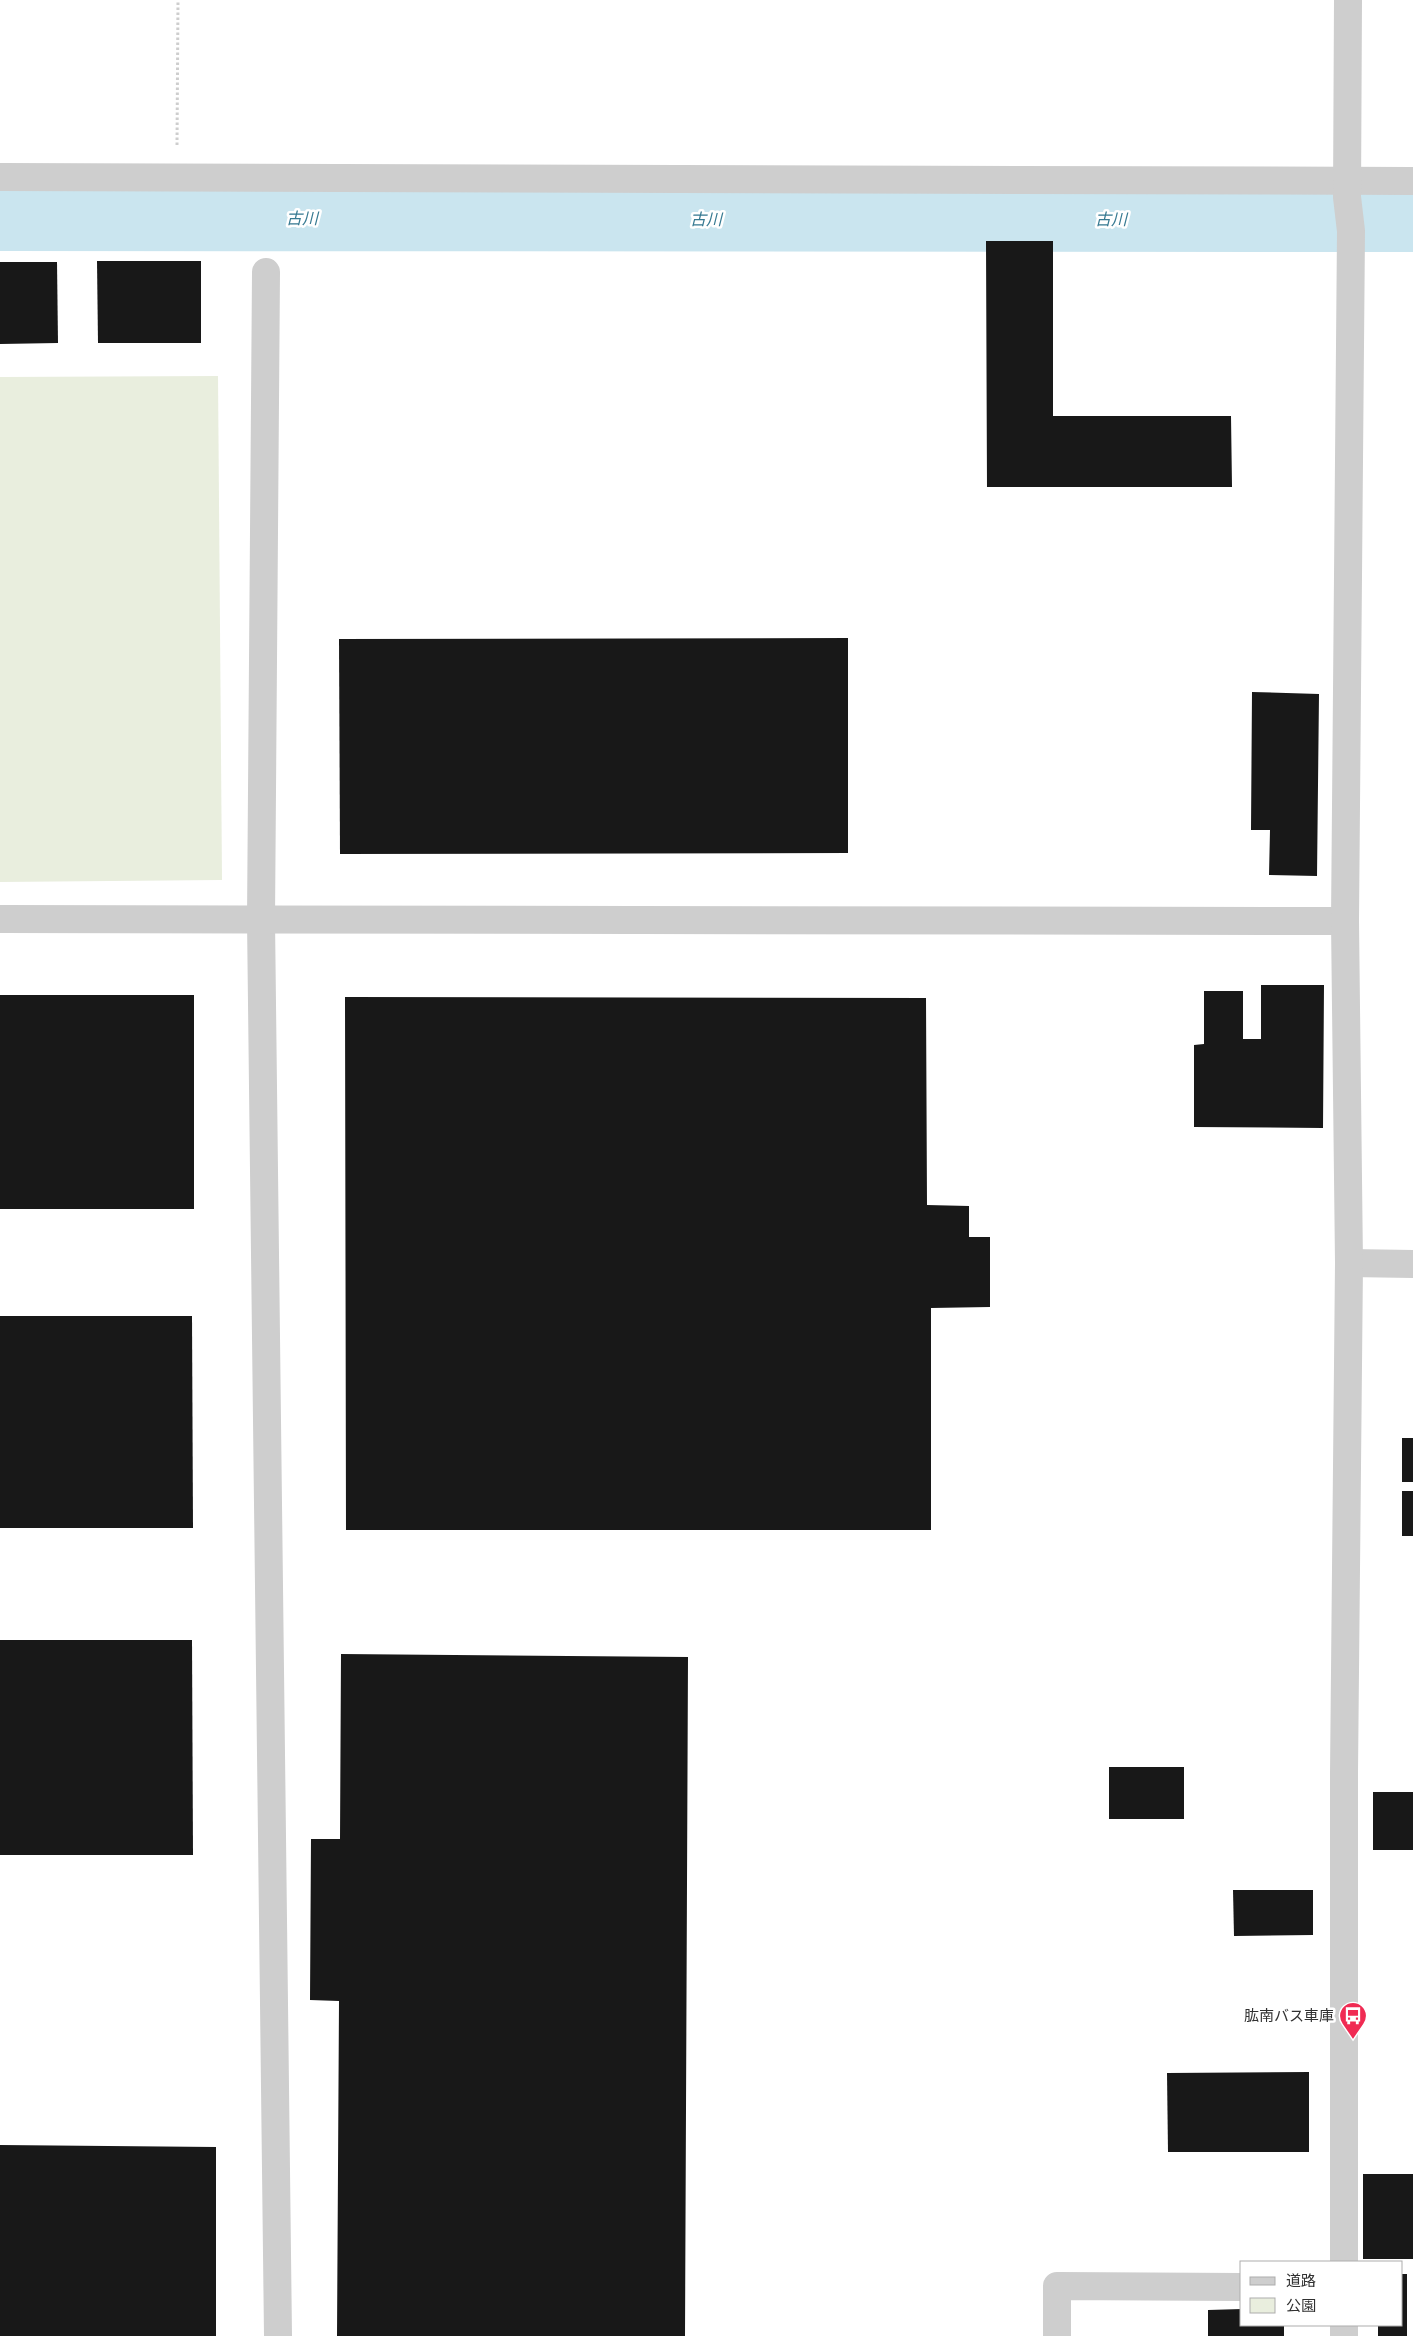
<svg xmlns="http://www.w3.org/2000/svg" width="1413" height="2336" viewBox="0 0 1413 2336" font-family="Figtree,'Noto Sans JP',sans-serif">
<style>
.green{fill:#e9eede}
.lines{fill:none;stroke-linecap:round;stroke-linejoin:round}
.river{stroke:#cae5ef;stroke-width:66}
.building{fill:#181818}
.path{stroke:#cecece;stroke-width:3;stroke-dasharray:2.5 2.5;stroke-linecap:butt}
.minor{stroke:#cecece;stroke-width:28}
.labels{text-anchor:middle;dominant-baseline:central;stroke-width:5;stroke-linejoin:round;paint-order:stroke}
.poi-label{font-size:15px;fill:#313131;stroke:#fff;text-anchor:end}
.water-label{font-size:16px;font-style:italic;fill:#377a92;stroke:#fff}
</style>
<rect width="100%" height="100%" fill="#fff"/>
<polygon class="green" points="218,376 222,880 0,882 0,377"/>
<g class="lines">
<polyline class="river" points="0,218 1413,219"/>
</g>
<g class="building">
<polygon points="986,241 1053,241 1053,416 1231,416 1232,487 987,487"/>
<polygon points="97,261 201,261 201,343 98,343"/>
<polygon points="0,262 57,262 58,343 0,344"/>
<polygon points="848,638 848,853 340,854 339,639"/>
<polygon points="1252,692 1319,694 1317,876 1269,875 1270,830 1251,830"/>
<polygon points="1261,985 1324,985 1323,1128 1194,1127 1194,1045 1204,1044 1204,991 1243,991 1243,1039 1261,1039"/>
<rect x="0" y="995" width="194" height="214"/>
<polygon points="345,997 926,998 927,1205 969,1206 969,1237 990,1237 990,1307 931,1308 931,1530 346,1530"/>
<polygon points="0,1316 192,1316 193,1528 0,1528"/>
<rect x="1402" y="1438" width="11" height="44"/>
<rect x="1402" y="1491" width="11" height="45"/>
<polygon points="0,1640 192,1640 193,1855 0,1855"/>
<polygon points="341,1654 688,1657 685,2336 337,2336 339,2001 310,2000 311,1839 340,1839"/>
<rect x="1109" y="1767" width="75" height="52"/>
<rect x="1373" y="1792" width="40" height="58"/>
<polygon points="1233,1890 1313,1890 1313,1935 1234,1936"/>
<polygon points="1309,2072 1309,2152 1168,2152 1167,2073"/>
<polygon points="0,2145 216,2147 216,2336 0,2336"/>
<rect x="1363" y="2174" width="50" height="85"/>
<polygon points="1402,2274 1407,2274 1407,2336 1378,2336 1378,2325 1402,2325"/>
<polygon points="1242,2309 1242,2325 1284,2325 1284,2336 1208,2336 1208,2310"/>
</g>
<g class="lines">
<polyline class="path" points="177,145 178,0"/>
<g class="minor">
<polyline points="0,177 1413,181"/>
<polyline points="266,272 261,920 278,2336"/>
<polyline points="0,919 1345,921"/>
<polyline points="1349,1263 1413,1264"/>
<polyline points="1344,2262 1344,1773 1349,1263 1345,921 1351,231 1347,197 1348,0"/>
<polyline points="1057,2336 1057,2286 1242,2287"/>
<polyline points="1344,2336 1344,2325"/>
</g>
</g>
<defs>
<symbol id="bus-pin" viewBox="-11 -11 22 30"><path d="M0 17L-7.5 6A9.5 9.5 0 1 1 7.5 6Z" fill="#f02b53" stroke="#fff"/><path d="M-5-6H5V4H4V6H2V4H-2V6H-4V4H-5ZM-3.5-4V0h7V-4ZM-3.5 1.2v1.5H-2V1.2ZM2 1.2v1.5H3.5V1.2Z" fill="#fff"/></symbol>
</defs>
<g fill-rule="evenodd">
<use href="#bus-pin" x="1337" y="2000" width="32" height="43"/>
</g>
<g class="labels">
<g class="poi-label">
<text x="1334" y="2016">肱南バス車庫</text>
</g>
<g class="water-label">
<text x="302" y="218">古川</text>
<text x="706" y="219">古川</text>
<text x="1111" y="219">古川</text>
</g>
</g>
<rect x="1240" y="2261" width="162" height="65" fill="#ffffff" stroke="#adadad"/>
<rect x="1250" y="2277" width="25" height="8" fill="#cecece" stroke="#adadad"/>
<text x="1286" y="2286" font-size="15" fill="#313131">道路</text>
<rect x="1250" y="2298" width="25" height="15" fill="#e9eede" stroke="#adadad"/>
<text x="1286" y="2311" font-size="15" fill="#313131">公園</text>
</svg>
